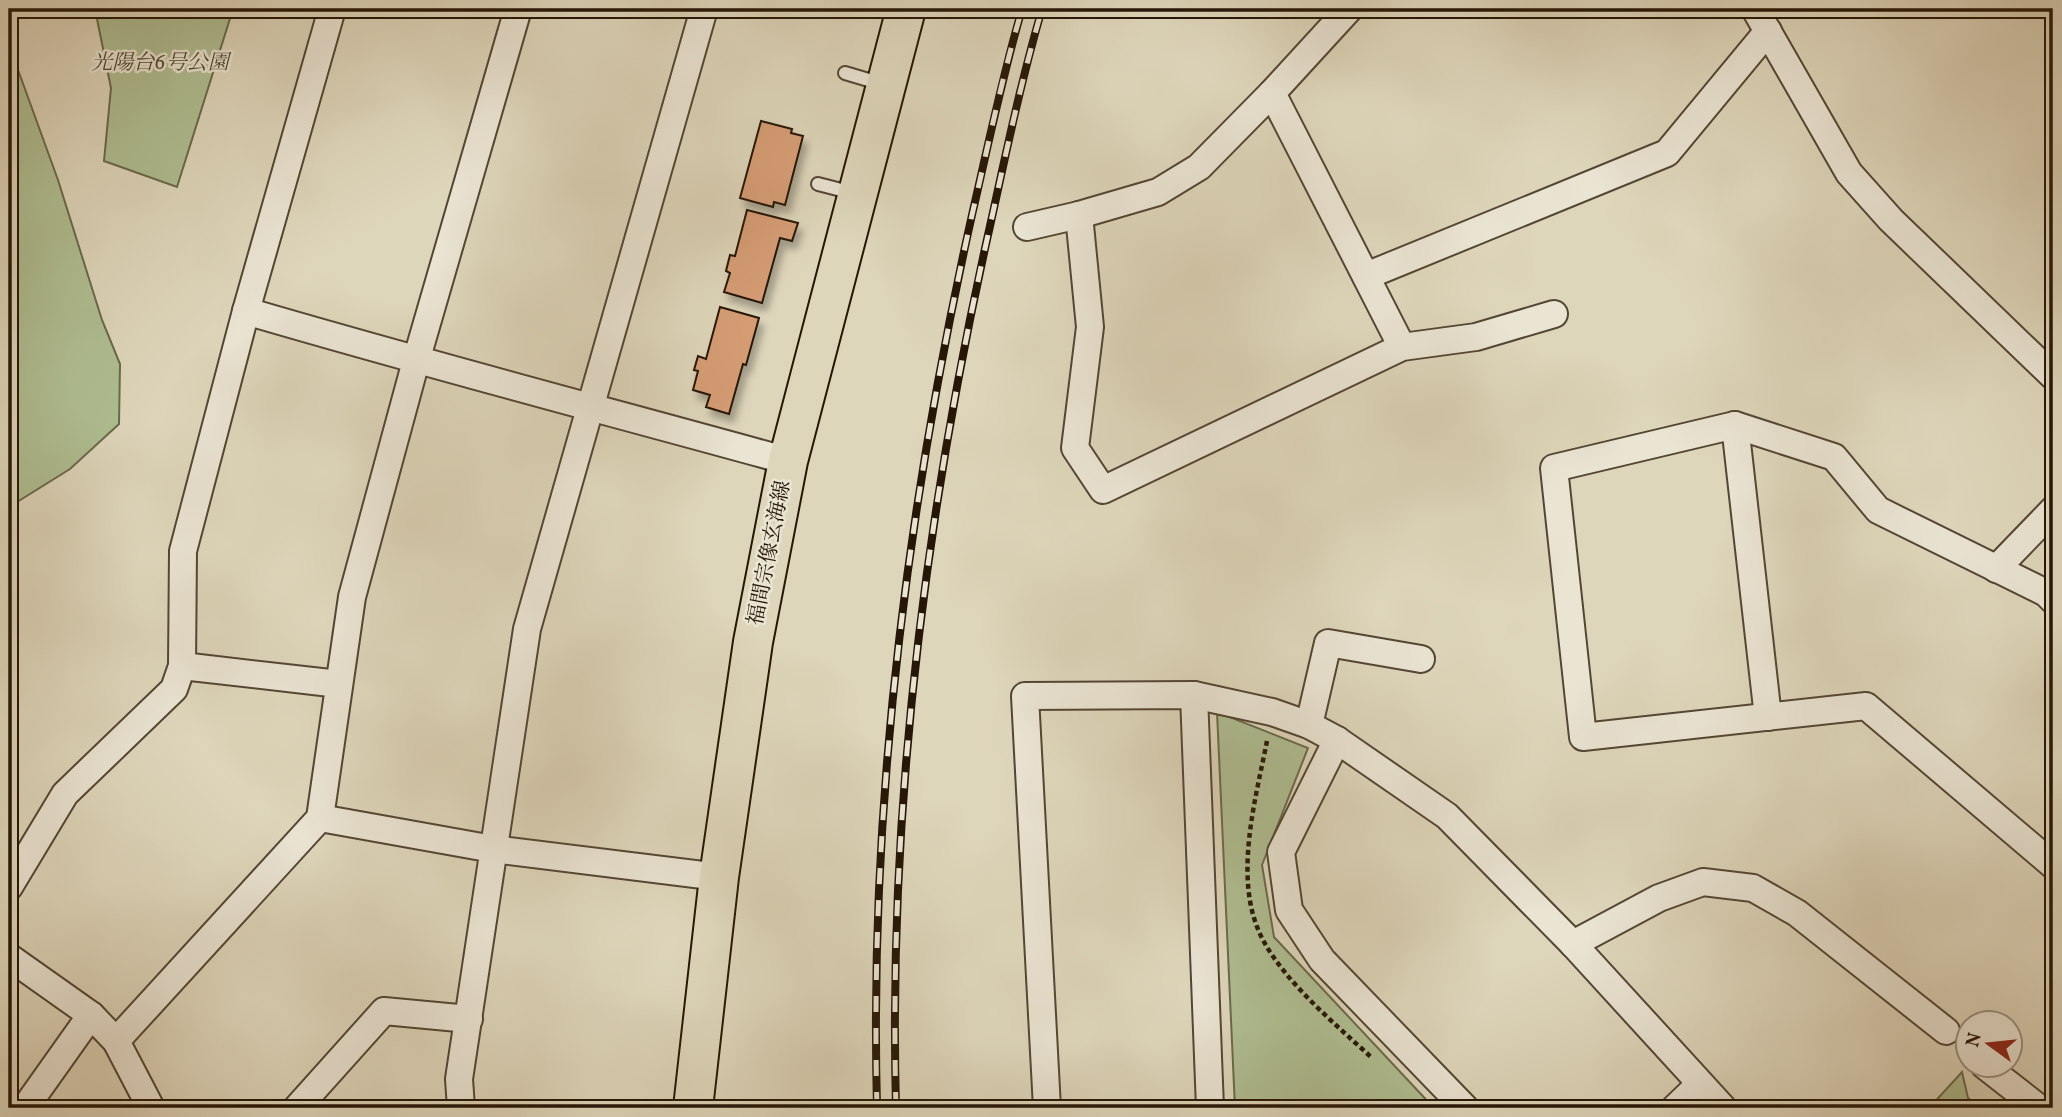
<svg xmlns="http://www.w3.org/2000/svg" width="2062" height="1117" viewBox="0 0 2062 1117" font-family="Vollkorn,'Noto Serif JP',serif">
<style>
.green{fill:#afbe92;stroke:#6a6a4c;stroke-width:2}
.building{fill:#d69d75;stroke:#261607;stroke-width:2;filter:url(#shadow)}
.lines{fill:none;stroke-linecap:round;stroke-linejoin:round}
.lane-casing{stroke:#544634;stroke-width:16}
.street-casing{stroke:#544634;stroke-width:30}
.primary-casing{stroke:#261607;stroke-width:42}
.path{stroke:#261607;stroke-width:4.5;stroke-dasharray:5 3.5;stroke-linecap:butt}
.lane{stroke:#eae4d3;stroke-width:12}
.street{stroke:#eae4d3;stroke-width:26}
.primary{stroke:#ded6bb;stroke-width:38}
.rail-casing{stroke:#261607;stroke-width:8}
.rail{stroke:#eae4d3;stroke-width:5;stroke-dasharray:16;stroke-linecap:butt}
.labels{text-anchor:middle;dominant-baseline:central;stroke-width:5;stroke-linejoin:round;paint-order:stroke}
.park-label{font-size:21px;font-style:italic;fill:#4f4831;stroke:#eae4d3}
.street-label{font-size:21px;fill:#261607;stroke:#eae4d3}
</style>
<defs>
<filter id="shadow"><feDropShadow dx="4.5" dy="8" stdDeviation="3.5" flood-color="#0004"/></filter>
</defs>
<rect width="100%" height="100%" fill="#ded6bb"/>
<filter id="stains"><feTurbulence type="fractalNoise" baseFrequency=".00286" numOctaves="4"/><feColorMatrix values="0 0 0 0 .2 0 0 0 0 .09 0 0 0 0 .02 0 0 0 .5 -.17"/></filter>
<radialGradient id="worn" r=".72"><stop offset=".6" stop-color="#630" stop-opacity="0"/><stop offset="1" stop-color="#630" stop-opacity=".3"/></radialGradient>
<g class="green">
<polygon points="95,9 233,9 177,187 104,161 111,88"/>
<polygon points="9,45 58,180 102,320 120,364 119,424 70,469 9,507"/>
<polygon points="1217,712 1308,748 1262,865 1274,937 1434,1108 1235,1108"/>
<polygon points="1962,1072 1968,1098 1983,1108 1929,1108"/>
</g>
<g class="building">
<polygon points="761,121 792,129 791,133 803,136 785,205 774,202 773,207 740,198"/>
<polygon points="747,210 798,223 792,241 780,238 762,303 724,292 730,273 726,271 730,255 735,256"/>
<polygon points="720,307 759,318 746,365 743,364 729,414 706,407 710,395 693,390 698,371 694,370 698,356 706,359"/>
</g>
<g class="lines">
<defs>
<g id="lane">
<polyline points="845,73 882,84"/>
<polyline points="818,184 853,193"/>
</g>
<g id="street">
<polyline points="1755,9 1849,173 1891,220 2053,376"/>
<polyline points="1272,93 1402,347"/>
<polyline points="1079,215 1090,327 1075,448 1103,490 1402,347 1476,337 1554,314"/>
<polyline points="1027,227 1079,215 1158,192 1199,167 1272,93 1349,9"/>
<polyline points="1366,276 1667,153 1768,31"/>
<path d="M246,311c180,53 361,100 542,150"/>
<polyline points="1735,425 1768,717"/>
<polyline points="1996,569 2053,510"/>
<polyline points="2053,600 2046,593 1878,510 1834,457 1735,425 1554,468 1583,737 1866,706 2053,865"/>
<polyline points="182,666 339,684"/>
<polyline points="1194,695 1210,1108"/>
<polyline points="1309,725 1328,643 1421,659"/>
<polyline points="1337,740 1281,852 1289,910 1322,960 1465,1108"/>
<polyline points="320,818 493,849 719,877"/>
<polyline points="9,887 65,794 174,689 182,666 183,551 246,311 332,9"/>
<polyline points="1573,944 1659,898 1703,882 1753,888 1797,913 1946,1031"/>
<polyline points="9,957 91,1015 116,1041 151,1108"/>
<polyline points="116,1041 320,818 352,597 416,361 518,9"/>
<polyline points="1984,1065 2039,1108"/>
<polyline points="25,1108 91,1015"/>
<polyline points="297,1108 384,1011 469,1019"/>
<polyline points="461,1108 459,1079 527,629 704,9"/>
<polyline points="1047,1108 1025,696 1194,695 1272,712 1309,725 1337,740 1447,816 1573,944 1723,1108"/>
<polyline points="1675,1108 1700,1084"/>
</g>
<polyline id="primary" points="693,1108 719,877 753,642 788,461 906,9"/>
</defs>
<use href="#lane" class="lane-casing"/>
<use href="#street" class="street-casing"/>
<use href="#primary" class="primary-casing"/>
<path class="path" d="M1267,741c-12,61 -35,141 -4,199 23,43 72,84 108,117"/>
<use href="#lane" class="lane"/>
<use href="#street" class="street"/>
<use href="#primary" class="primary"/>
<defs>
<g id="rail">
<path d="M877,1108c-8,-298 30,-602 95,-893 16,-69 30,-138 50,-206"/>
<path d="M896,1108c-8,-296 29,-593 94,-882 16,-73 31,-145 52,-217"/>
</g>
</defs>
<use href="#rail" class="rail-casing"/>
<use href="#rail" class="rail"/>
</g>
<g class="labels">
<g class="park-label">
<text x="160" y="63">光陽台6号公園</text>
</g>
<g class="street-label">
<text transform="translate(770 553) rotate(-79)">福間宗像玄海線</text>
</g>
</g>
<rect width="2062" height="1117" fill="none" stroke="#ded6bb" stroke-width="35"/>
<rect x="10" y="10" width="2041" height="1096" fill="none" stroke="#261607" stroke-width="3.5"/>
<rect x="18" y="18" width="2027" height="1082" fill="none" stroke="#261607" stroke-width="2"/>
<g transform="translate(1989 1044) rotate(285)"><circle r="33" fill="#eae4d3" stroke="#9c9281" stroke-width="2"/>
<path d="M0-5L12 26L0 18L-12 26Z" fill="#8f2418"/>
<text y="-10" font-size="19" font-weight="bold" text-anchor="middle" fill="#261607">N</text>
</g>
<rect width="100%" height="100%" filter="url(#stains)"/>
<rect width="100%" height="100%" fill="url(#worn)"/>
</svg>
